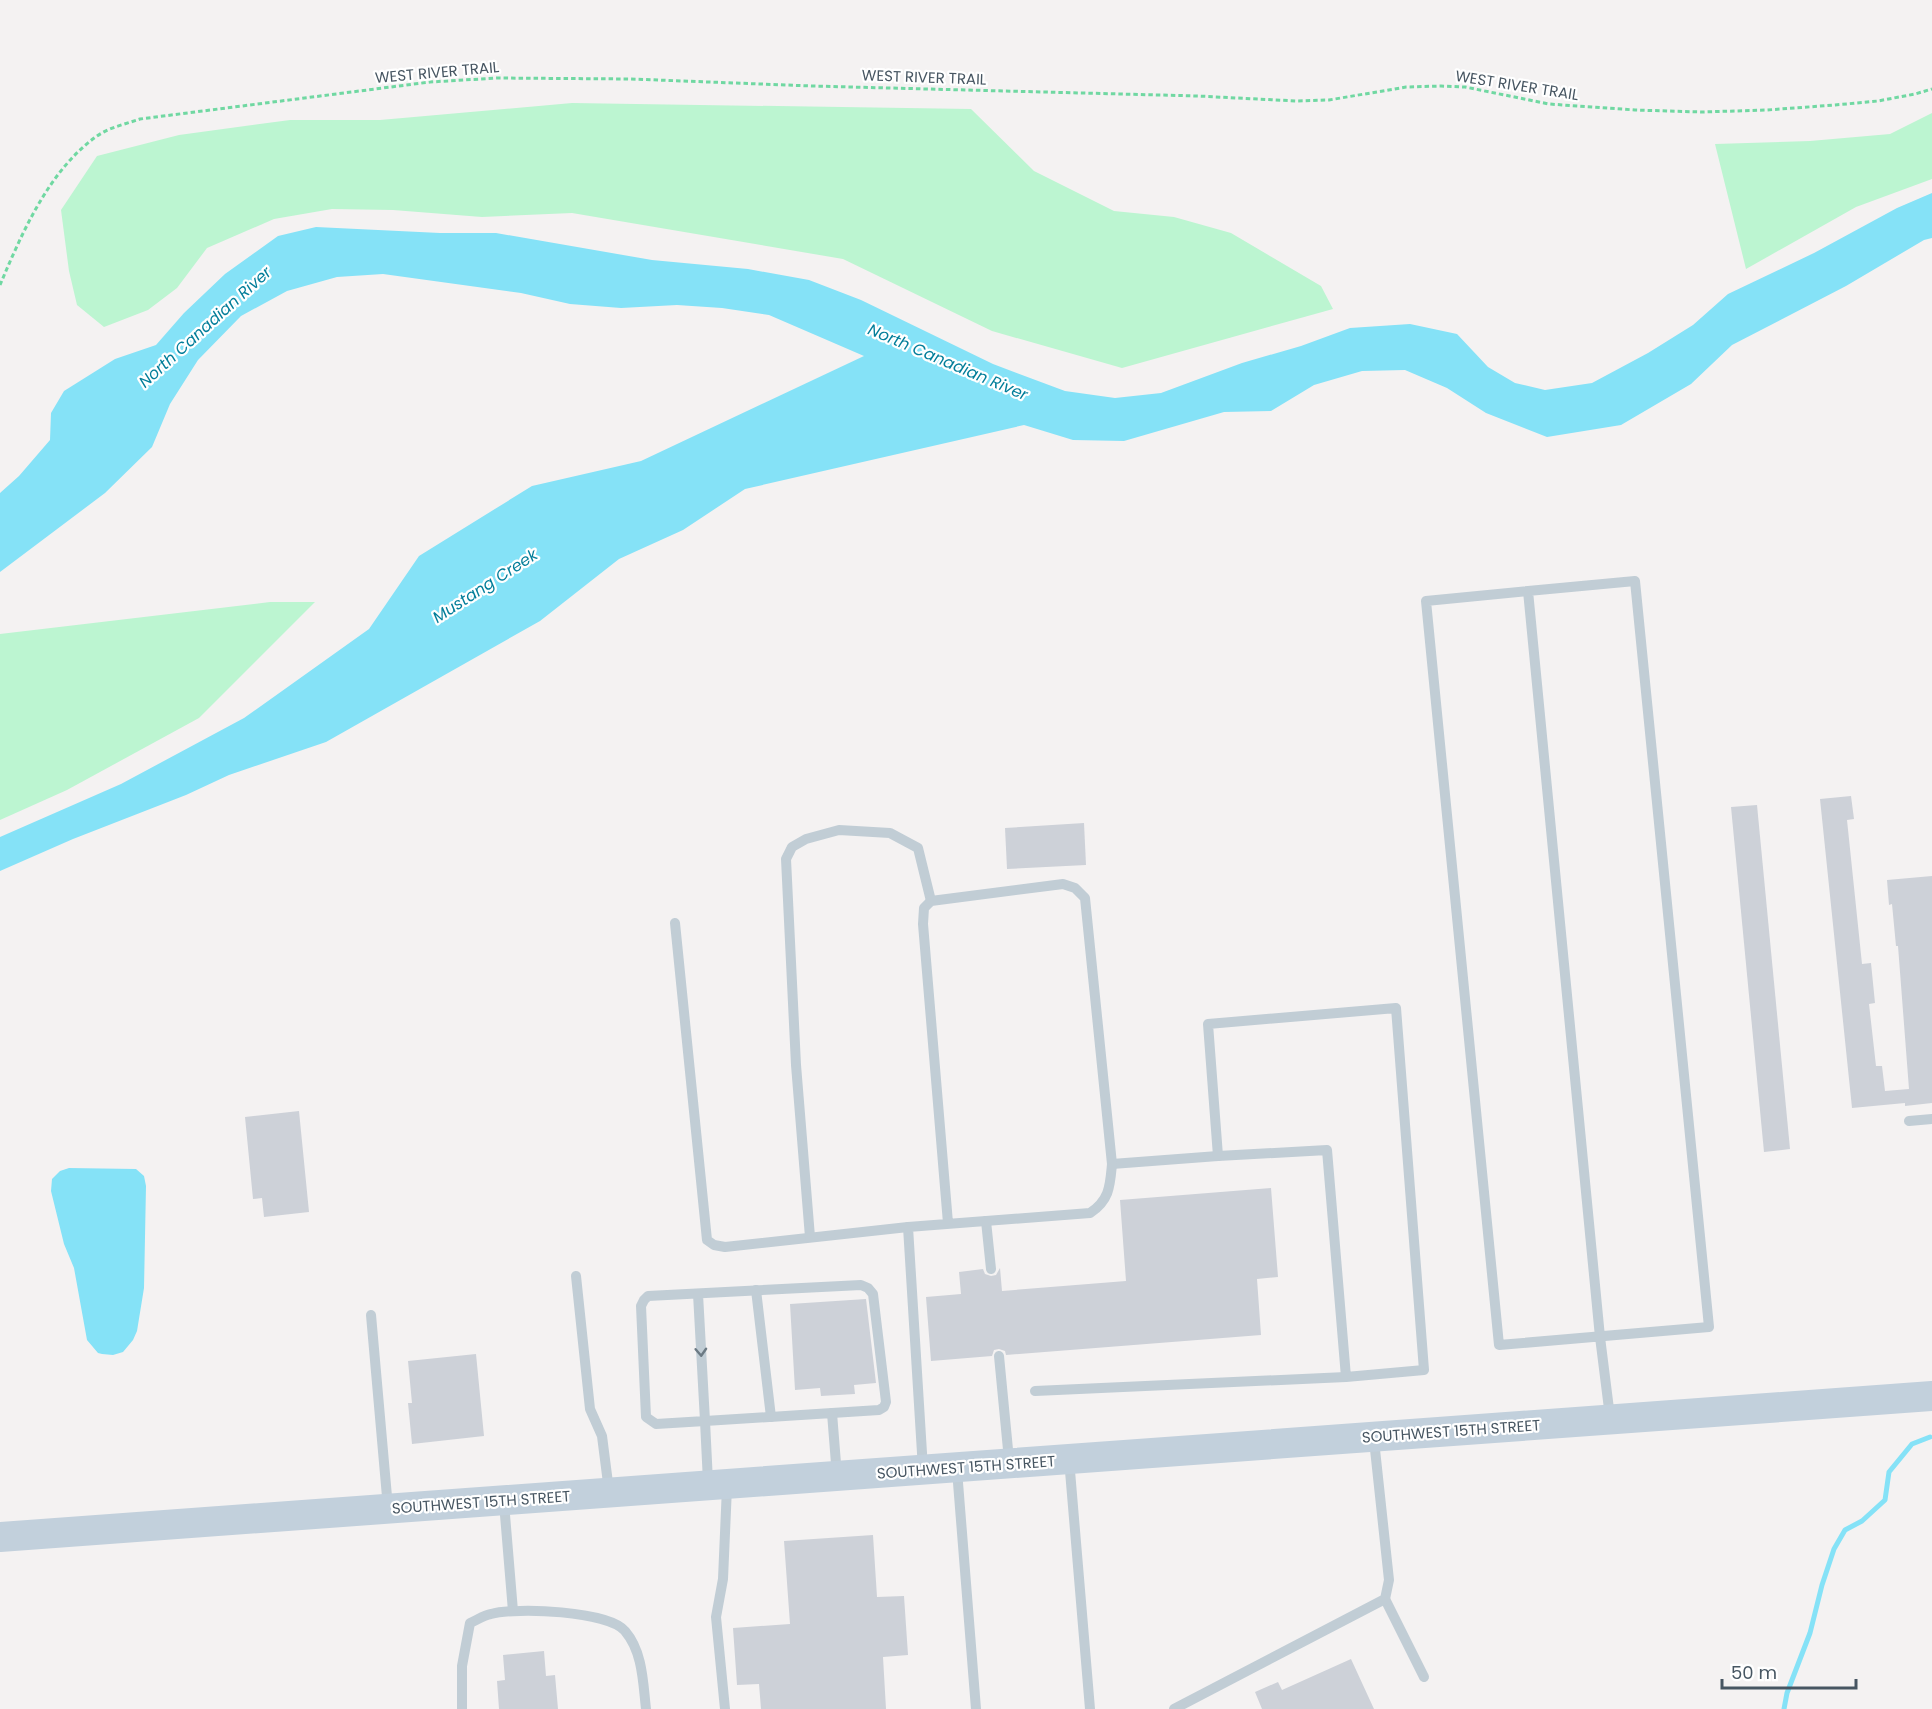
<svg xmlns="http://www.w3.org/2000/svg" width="1932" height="1709" viewBox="0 0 1932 1709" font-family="Poppins,sans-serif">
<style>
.green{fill:#bcf5d1}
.water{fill:#85e2f7}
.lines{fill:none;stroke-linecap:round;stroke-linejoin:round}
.stream{stroke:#85e2f7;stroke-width:5}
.building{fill:#cdd1d8}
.path{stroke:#70d8a2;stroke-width:3;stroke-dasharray:4.5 3;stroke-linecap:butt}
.lane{stroke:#c1cdd5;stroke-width:10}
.secondary{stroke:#c2d0dc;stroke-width:30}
.oneway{stroke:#6c7a84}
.labels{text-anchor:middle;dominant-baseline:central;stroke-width:4.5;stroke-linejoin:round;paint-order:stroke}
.street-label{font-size:15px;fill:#475662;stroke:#fff}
.water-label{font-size:16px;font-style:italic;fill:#037e9a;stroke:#fff}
</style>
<rect width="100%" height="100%" fill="#f4f2f2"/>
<g class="green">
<polygon points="572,103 971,109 1034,171 1114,211 1174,217 1231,233 1321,286 1333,309 1122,368 992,331 843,259 572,213 482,217 393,210 332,209 274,219 207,248 177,288 148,310 104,327 77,305 69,271 61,210 97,156 179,135 290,120 380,120"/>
<polygon points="1932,113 1932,179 1856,207 1746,269 1715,144 1810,141 1890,134"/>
<polygon points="270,602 315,602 199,718 67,790 0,820 0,634"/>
</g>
<g class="water">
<polygon points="1932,193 1932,238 1924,240 1846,286 1732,345 1691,384 1621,425 1547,437 1486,413 1447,388 1405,370 1362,371 1314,385 1271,411 1224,412 1124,441 1073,440 1024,425 745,489 683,530 619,559 540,621 326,742 229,775 186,795 73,839 0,871 0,837 121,784 244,718 369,629 419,556 532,486 641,461 864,356 769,315 722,308 677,305 621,308 570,304 521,293 383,274 337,277 287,291 241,316 198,360 170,404 152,447 105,493 0,572 0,493 19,476 50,440 51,413 64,391 115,359 156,345 184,313 225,274 278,236 316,227 440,233 496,233 652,260 748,269 809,280 861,300 993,364 1065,391 1115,398 1161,393 1242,363 1301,346 1350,328 1410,324 1457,334 1488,367 1515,383 1545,390 1592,383 1648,353 1693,325 1728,294 1814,253 1897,208"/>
<polygon points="69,1168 136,1169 144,1176 146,1186 144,1288 137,1331 133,1340 123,1352 113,1355 102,1354 98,1353 87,1340 74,1268 64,1244 51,1191 52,1179 60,1171"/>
</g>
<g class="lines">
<polyline class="stream" points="1784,1709 1787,1693 1810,1633 1822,1585 1834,1549 1845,1530 1862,1521 1885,1500 1889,1472 1912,1444 1930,1437"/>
</g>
<g class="building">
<polygon points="1851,796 1854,819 1847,820 1862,964 1871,963 1875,1003 1869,1004 1876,1066 1882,1066 1885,1091 1909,1089 1898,946 1896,946 1892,904 1889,905 1887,880 1932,876 1932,1103 1905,1106 1905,1103 1852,1108 1820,799"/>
<polygon points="1757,805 1790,1149 1764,1152 1731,807"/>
<polygon points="1084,823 1086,865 1007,869 1005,828"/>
<polygon points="299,1111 309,1212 264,1217 262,1198 253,1199 245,1117"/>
<polygon points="1271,1188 1278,1277 1257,1279 1261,1335 1006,1355 1005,1351 999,1349 994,1350 992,1356 931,1361 926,1297 961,1294 959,1272 983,1269 985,1274 991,1276 996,1275 1000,1268 1002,1291 1126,1281 1120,1200"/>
<polygon points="866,1299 876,1383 854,1385 855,1394 821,1396 820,1388 795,1390 790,1304"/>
<polygon points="476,1354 484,1436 412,1444 408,1403 412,1403 408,1361"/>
<polygon points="873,1535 877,1597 904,1596 908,1655 883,1657 886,1709 761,1709 759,1684 737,1685 733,1628 790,1624 784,1541"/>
<polygon points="544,1651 546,1676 555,1675 558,1709 499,1709 497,1681 505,1680 503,1655"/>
<polygon points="1351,1659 1374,1709 1262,1709 1255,1692 1278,1682 1282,1690"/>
</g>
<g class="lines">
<path class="path" d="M0,285c22,-52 49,-115 97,-149 13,-9 29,-12 43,-17l290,-37 67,-4 134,1 181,7 386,10 98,5 33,-1 77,-13 35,-1 24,1 84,17 86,6 67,2 65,-2 68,-5 43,-4 37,-7 17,-5"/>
<g class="lane">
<polyline points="1528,591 1635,581 1709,1327 1499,1345 1426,601 1528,591 1600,1337 1610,1417"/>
<polyline points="675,923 707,1240 714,1245 725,1247 908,1227"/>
<polyline points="1909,1121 1932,1119"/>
<polyline points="1112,1164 1218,1156"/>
<polyline points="986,1221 991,1269"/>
<polyline points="810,1237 796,1065 786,859 792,847 806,839 839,830 890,833 918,848 931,901"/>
<polyline points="576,1276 590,1409 602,1436 609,1491"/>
<polyline points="756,1290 771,1417"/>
<polyline points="698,1294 705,1421 656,1424 646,1417 641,1306 644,1300 648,1296 861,1285 868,1288 873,1294 886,1402 884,1407 879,1410 832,1413"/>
<polyline points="371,1315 388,1508"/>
<polyline points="999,1356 1009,1460"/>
<polyline points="1035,1391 1346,1377 1424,1370 1396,1008 1208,1024 1218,1156 1327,1150 1346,1377"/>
<polyline points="1069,1459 1090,1709"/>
<path d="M923,1469l-15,-242 182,-14c20,-13 20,-28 22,-49l-27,-266 -10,-10 -12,-4 -132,17 -7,7 -1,16 25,299"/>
<polyline points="957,1470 976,1709"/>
<polyline points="708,1482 705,1421 832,1413 837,1476"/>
<polyline points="504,1503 513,1611"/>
<polyline points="1385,1599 1424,1677"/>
<path d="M462,1709v-43l8,-43c7,-3 14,-8 21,-9 25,-7 118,-3 134,17 18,21 18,52 21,78"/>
<polyline points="725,1709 716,1617 723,1579 727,1487"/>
<polyline points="1174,1709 1385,1599 1389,1580 1374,1440"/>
</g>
<polyline class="secondary" points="0,1537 1932,1396"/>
</g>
<defs><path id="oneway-chevron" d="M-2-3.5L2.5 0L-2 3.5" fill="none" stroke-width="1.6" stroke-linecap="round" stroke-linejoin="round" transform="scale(1.5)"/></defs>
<use class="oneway" href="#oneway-chevron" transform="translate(701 1352) rotate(87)"/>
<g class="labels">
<g class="street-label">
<text transform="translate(437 72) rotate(-5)">WEST RIVER TRAIL</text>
<text transform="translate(924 77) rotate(2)">WEST RIVER TRAIL</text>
<text transform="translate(1517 85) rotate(9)">WEST RIVER TRAIL</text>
<text transform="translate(1451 1431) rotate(-4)">SOUTHWEST 15TH STREET</text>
<text transform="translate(966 1467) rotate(-4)">SOUTHWEST 15TH STREET</text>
<text transform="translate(481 1502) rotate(-4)">SOUTHWEST 15TH STREET</text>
</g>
<g class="water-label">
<text transform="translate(205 327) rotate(-42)">North Canadian River</text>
<text transform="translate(948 362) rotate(23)">North Canadian River</text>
<text transform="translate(485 586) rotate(-33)">Mustang Creek</text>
</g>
</g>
<path d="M1722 1679v9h134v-9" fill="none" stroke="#475662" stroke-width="3"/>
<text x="1731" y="1679" font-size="18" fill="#475662" stroke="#ffffff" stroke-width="4.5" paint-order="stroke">50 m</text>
</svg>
